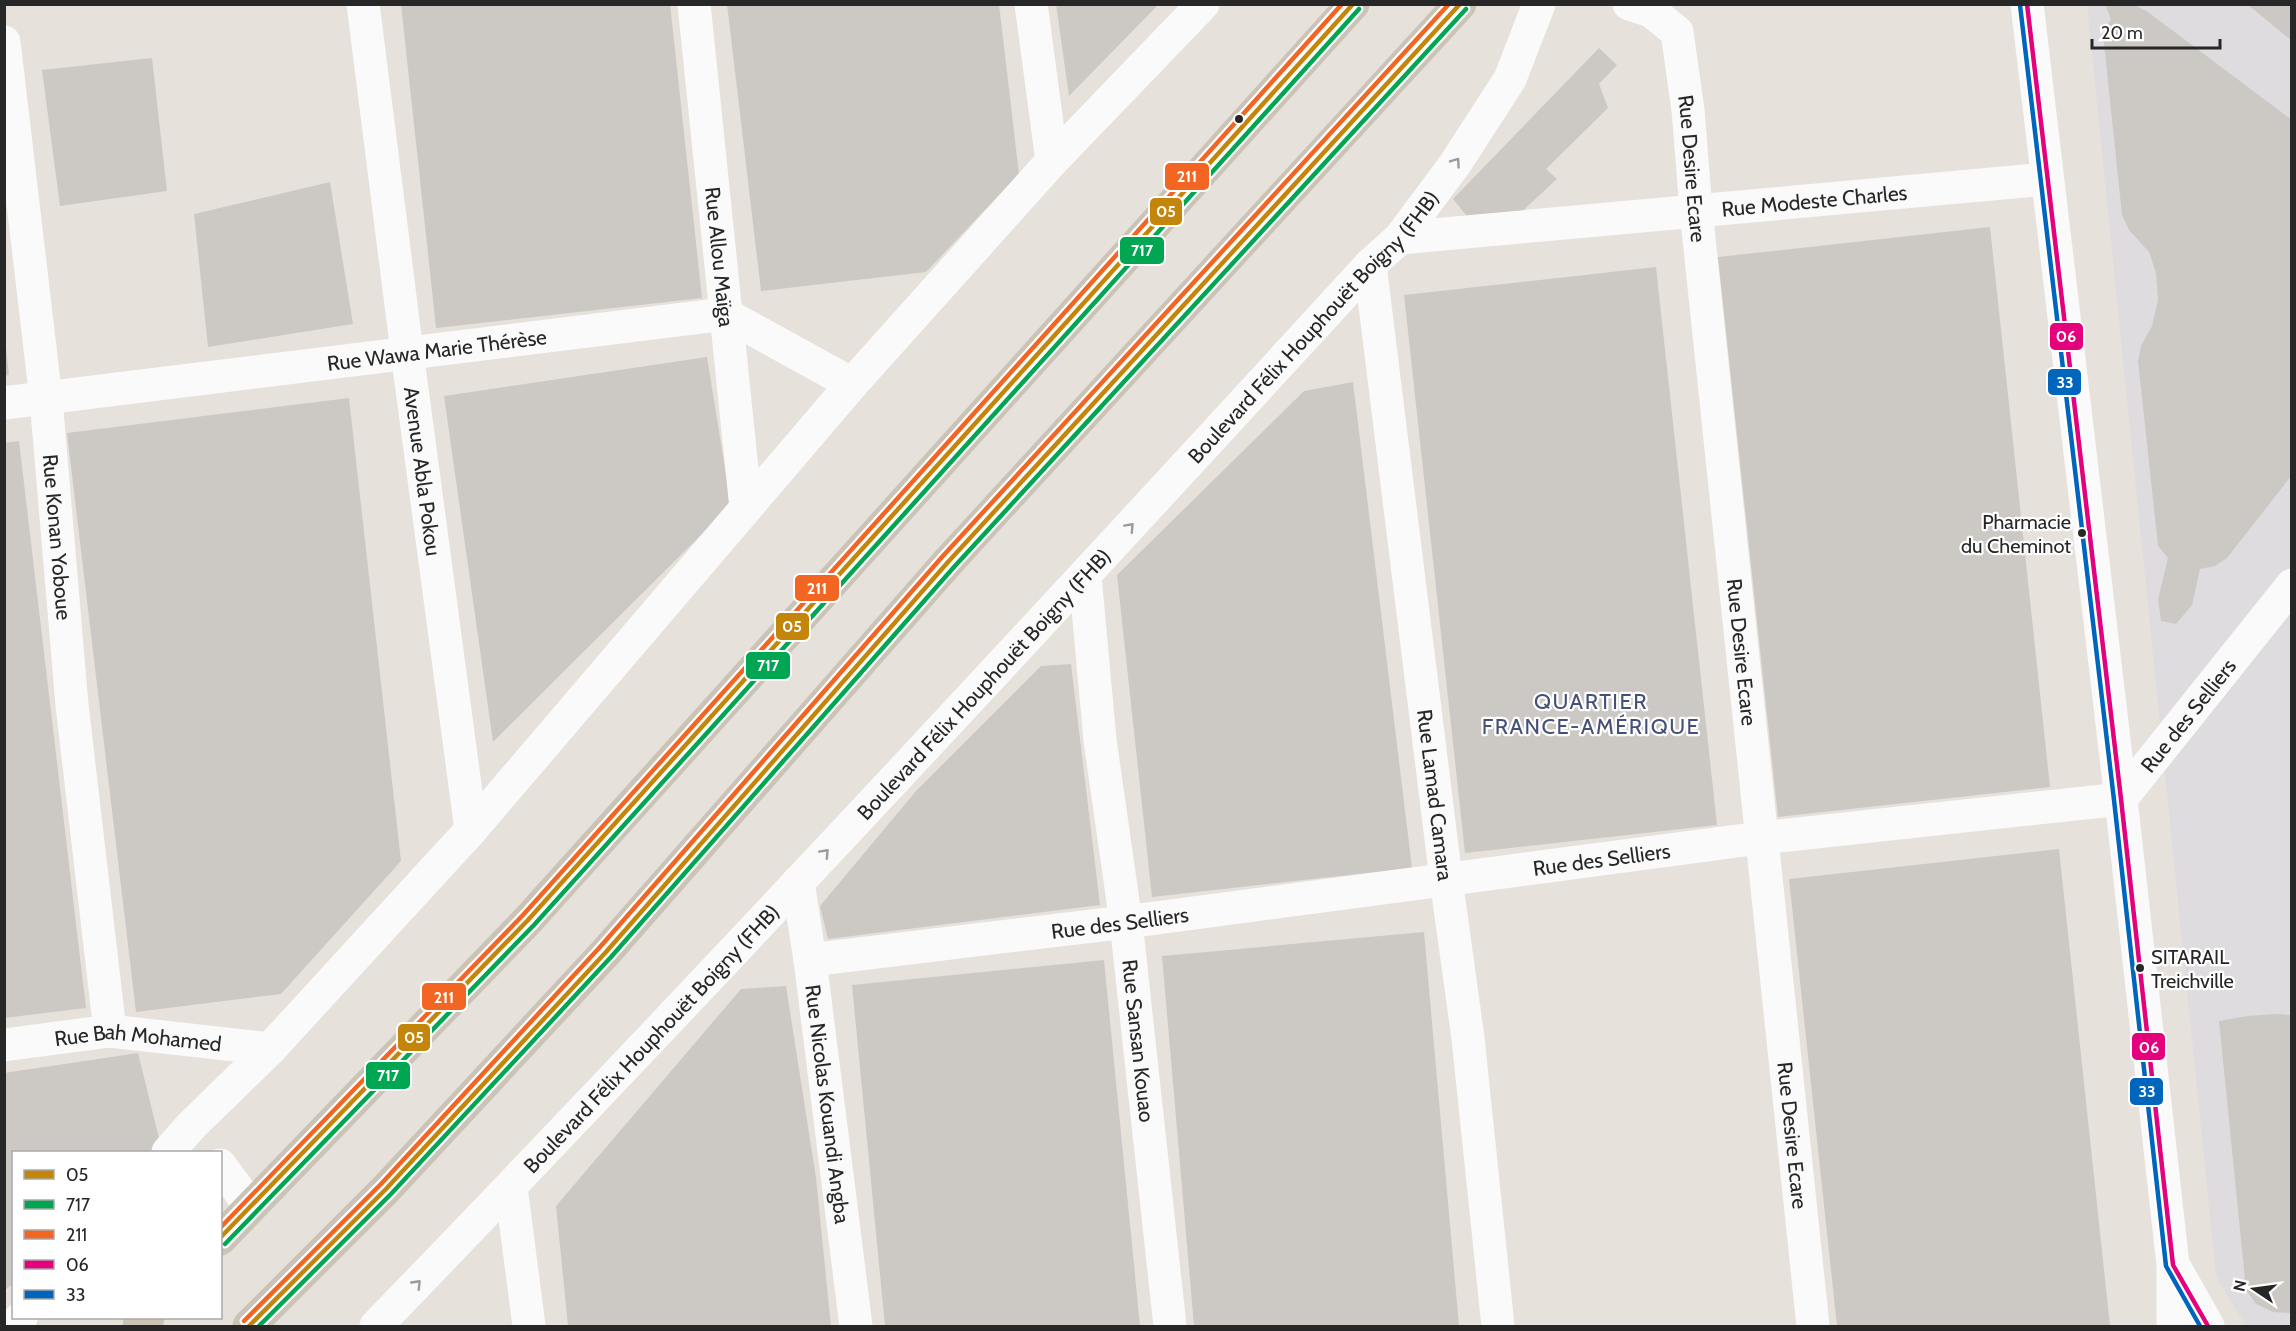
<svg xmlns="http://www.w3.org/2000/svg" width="2296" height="1331" viewBox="0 0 2296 1331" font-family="Cabin,sans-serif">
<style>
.industrial{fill:#dfdcdf}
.building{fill:#ccc9c5}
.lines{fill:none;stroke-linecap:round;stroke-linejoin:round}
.minor{stroke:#fbfafa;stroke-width:33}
.major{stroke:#cac3b6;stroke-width:33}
.bus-1-casing{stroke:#fff;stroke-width:9}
.bus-2-casing{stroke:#fff;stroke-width:9}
.bus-3-casing{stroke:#fff;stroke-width:9}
.bus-4-casing{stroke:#fff;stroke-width:9}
.bus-5-casing{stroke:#fff;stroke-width:9}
.bus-1{stroke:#c3860a;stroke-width:4.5}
.bus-2{stroke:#00a651;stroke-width:4.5}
.bus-3{stroke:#f26522;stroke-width:4.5}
.bus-4{stroke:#e5007d;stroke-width:4.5}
.bus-5{stroke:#0065bd;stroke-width:4.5}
.oneway{stroke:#9c9b9b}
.bus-dot{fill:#272727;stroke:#fff;stroke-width:2}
.labels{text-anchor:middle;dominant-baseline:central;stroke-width:4.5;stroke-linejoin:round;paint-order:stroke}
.bus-label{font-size:20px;fill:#272727;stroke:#fff;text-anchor:end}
.street-label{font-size:21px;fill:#272727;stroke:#fff}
.neighbourhood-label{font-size:22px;letter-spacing:1.5px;fill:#44507a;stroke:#fff}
.line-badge{stroke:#fff;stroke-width:2}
.badge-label{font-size:16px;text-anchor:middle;font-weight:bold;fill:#fff}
</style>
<rect width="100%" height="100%" fill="#e6e1db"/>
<polygon class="industrial" points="2087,5 2291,5 2291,1326 2246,1326 2216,1276"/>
<g class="building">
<polygon points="401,4 670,4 702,298 436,328"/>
<polygon points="727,4 999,4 1019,174 926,272 761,291"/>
<polygon points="1056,4 1159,4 1069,96"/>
<polygon points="2105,4 2133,4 2148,12 2292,120 2292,475 2227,558 2215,566 2200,569 2192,605 2176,624 2161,621 2158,599 2168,558 2158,546 2138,361 2141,346 2152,326 2158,300 2156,273 2149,252 2129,230 2122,215 2103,34 2111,19"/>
<polygon points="2247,4 2292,4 2292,41"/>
<polygon points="1599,48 1617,65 1599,84 1608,108 1546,169 1557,179 1517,216 1470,220 1453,199"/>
<polygon points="152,58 167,191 60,206 42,70"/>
<polygon points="330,182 353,324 208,347 194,214"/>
<polygon points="1990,227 2050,787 1778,817 1718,257"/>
<polygon points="1656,267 1717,825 1465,853 1404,295"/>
<polygon points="6,347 9,375 4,376 4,348"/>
<polygon points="707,357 731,505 493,742 444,396"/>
<polygon points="1353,382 1412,868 1152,897 1117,575 1304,391"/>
<polygon points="349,398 401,861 281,994 136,1012 67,433"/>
<polygon points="19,441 86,1008 4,1018 4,443"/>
<polygon points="1071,664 1100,905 828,939 820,906 916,791 1041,666"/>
<polygon points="2059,849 2110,1326 1837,1326 1789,879"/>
<polygon points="1424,932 1459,1326 1194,1326 1162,956"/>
<polygon points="1104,960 1140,1326 885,1326 852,985"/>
<polygon points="786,986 816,1178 831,1326 568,1326 556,1206 741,989"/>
<polygon points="2276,1014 2292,1015 2292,1312 2289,1313 2273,1312 2256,1304 2246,1290 2219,1021 2247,1016"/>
<polygon points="138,1053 161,1146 153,1152 14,1152 14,1283 4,1291 4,1073"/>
</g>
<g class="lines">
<g class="minor">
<path id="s1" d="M363,4l44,348 64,478"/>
<path id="s2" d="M694,4l52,504"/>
<polyline points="1031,4 1052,161"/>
<path id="s3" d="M1629,4l22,7 26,21 11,78 8,100 117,1116"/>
<polyline points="2027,4 2121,799 2173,1265 2173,1326"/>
<path id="s4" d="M4,42l42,357 26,306 38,326"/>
<path id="s5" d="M1400,238l647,-59"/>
<path id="s6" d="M1370,265l76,614 22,159 30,288"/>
<path id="s7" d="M4,403l721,-89 127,70"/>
<path id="s8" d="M1085,576l15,164 26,182 44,404"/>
<path id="s9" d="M798,882l12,78 46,366"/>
<path id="s10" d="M810,960l316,-38 634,-84 361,-39 171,-214"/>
<path id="s11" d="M4,1045l106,-14 160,18"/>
<polyline points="168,1152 192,1125 270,1049 471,830 852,384 1052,161 1203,4"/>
<polyline points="220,1165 251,1207"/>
<polyline points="511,1187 529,1326"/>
<polyline points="2174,1266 2208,1326"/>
<polyline points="13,1326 21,1318"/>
<path id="s12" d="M376,1326c337,-348 667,-704 994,-1061l30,-27 55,-74 55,-85 29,-75"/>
</g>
<g class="major">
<polyline points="220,1239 528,920 1353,4"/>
<polyline points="139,1326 148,1318"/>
<polyline points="249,1326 386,1189 606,952 948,562 1460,4"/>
</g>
<defs>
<g id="bus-1">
<polyline points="220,1238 528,920 1353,4"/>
<polyline points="249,1326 386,1189 606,952 948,562 1460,4"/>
</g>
<g id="bus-2">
<polyline points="225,1244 534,925 1359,9"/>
<polyline points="259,1326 391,1194 611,957 954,567 1466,9"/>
</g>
<g id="bus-3">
<polyline points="220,1228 523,915 1342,4"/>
<polyline points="244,1321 381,1184 600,947 942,557 1449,4"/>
</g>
<polyline id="bus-4" points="2027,4 2121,799 2173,1265 2208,1326"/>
<polyline id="bus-5" points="2020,5 2114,800 2166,1266 2200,1326"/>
</defs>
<use href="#bus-1" class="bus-1-casing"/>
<use href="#bus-2" class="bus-2-casing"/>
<use href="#bus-3" class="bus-3-casing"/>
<use href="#bus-4" class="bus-4-casing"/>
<use href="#bus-5" class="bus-5-casing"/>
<use href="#bus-1" class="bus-1"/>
<use href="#bus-2" class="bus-2"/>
<use href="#bus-3" class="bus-3"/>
<use href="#bus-4" class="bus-4"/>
<use href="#bus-5" class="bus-5"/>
</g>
<defs><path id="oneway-chevron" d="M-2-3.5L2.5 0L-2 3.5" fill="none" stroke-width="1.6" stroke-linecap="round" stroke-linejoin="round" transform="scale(1.5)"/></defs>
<g class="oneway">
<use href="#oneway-chevron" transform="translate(1456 162) rotate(-55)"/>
<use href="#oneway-chevron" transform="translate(1130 527) rotate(-47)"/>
<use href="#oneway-chevron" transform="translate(825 853) rotate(-47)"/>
<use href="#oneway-chevron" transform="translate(417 1284) rotate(-46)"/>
</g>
<g class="bus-dot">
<circle cx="1239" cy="119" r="5"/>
<circle cx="2082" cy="533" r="5"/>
<circle cx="2140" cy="968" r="5"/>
</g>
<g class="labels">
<g class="bus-label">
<text x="2071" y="522">Pharmacie<tspan x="2071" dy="24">du Cheminot</tspan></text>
<text x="2151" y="957" text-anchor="start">SITARAIL<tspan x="2151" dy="24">Treichville</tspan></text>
</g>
<g class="street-label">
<text stroke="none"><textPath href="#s3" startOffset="194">Rue Desire Ecare</textPath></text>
<text stroke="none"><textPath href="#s5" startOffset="416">Rue Modeste Charles</textPath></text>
<text stroke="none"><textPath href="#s2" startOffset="254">Rue Allou Maïga</textPath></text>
<text stroke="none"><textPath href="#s12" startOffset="1370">Boulevard Félix Houphouët Boigny (FHB)</textPath></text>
<text stroke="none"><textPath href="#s7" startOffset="436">Rue Wawa Marie Thérèse</textPath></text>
<text stroke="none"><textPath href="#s1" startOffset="471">Avenue Abla Pokou</textPath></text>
<text stroke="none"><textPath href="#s4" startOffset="498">Rue Konan Yoboue</textPath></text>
<text stroke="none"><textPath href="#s3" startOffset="680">Rue Desire Ecare</textPath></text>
<text stroke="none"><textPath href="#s12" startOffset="884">Boulevard Félix Houphouët Boigny (FHB)</textPath></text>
<text stroke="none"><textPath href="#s10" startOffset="1428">Rue des Selliers</textPath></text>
<text stroke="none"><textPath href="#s6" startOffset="534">Rue Lamad Camara</textPath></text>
<text stroke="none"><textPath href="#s10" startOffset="798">Rue des Selliers</textPath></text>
<text stroke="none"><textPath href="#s10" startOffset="312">Rue des Selliers</textPath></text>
<text stroke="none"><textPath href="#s12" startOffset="398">Boulevard Félix Houphouët Boigny (FHB)</textPath></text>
<text stroke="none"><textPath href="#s8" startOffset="468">Rue Sansan Kouao</textPath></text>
<text stroke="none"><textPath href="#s11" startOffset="135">Rue Bah Mohamed</textPath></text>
<text stroke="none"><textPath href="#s9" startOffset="224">Rue Nicolas Kouandi Angba</textPath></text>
<text stroke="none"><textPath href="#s3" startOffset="1166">Rue Desire Ecare</textPath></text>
</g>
<g class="neighbourhood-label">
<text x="1591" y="701">QUARTIER<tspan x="1591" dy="25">FRANCE-AMÉRIQUE</tspan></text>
</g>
</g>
<g class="line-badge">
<rect x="1164" y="162" width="46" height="29" rx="6" fill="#f26522"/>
<rect x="1149" y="197" width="34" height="29" rx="6" fill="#c3860a"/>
<rect x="1119" y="236" width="46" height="29" rx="6" fill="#00a651"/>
<rect x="2049" y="322" width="35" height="29" rx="6" fill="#e5007d"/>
<rect x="2047" y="368" width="35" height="28" rx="6" fill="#0065bd"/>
<rect x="794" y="574" width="46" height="28" rx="6" fill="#f26522"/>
<rect x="775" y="612" width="35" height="29" rx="6" fill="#c3860a"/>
<rect x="745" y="651" width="46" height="29" rx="6" fill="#00a651"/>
<rect x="421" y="982" width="46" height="29" rx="6" fill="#f26522"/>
<rect x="397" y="1023" width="34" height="29" rx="6" fill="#c3860a"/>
<rect x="2131" y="1032" width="35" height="29" rx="6" fill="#e5007d"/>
<rect x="365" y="1061" width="46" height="29" rx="6" fill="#00a651"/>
<rect x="2129" y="1077" width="35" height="29" rx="6" fill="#0065bd"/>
</g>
<g class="badge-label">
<text x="1187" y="182">211</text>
<text x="1166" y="217">05</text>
<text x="1142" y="256">717</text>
<text x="2066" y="342">06</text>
<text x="2065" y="388">33</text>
<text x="817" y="594">211</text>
<text x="792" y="632">05</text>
<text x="768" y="671">717</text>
<text x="444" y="1003">211</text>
<text x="414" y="1043">05</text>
<text x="2149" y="1053">06</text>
<text x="388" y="1081">717</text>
<text x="2147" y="1097">33</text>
</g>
<rect width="2296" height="1331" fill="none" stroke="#272727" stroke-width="12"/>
<rect x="12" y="1151" width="210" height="168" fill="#ffffff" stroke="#a9a9a9" stroke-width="1.5"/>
<rect x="24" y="1170" width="30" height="9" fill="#c3860a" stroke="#a9a9a9" stroke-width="1.5"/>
<text x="66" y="1181" font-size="18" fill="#272727">05</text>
<rect x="24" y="1200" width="30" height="9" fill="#00a651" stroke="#a9a9a9" stroke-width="1.5"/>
<text x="66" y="1211" font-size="18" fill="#272727">717</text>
<rect x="24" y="1230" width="30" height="9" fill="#f26522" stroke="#a9a9a9" stroke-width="1.5"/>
<text x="66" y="1241" font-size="18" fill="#272727">211</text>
<rect x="24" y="1260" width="30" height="9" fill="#e5007d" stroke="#a9a9a9" stroke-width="1.5"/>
<text x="66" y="1271" font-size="18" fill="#272727">06</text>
<rect x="24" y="1290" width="30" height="9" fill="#0065bd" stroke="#a9a9a9" stroke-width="1.5"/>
<text x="66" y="1301" font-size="18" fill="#272727">33</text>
<g transform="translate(2254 1289) rotate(283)" stroke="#ffffff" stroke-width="4.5" paint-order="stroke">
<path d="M0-4.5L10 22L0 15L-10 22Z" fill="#272727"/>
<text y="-9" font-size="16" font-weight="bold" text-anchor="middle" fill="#272727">N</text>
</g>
<path d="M2092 39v9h128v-9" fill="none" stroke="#272727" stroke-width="3"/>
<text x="2101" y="39" font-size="18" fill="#272727" stroke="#ffffff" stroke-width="4.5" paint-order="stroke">20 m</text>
</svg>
